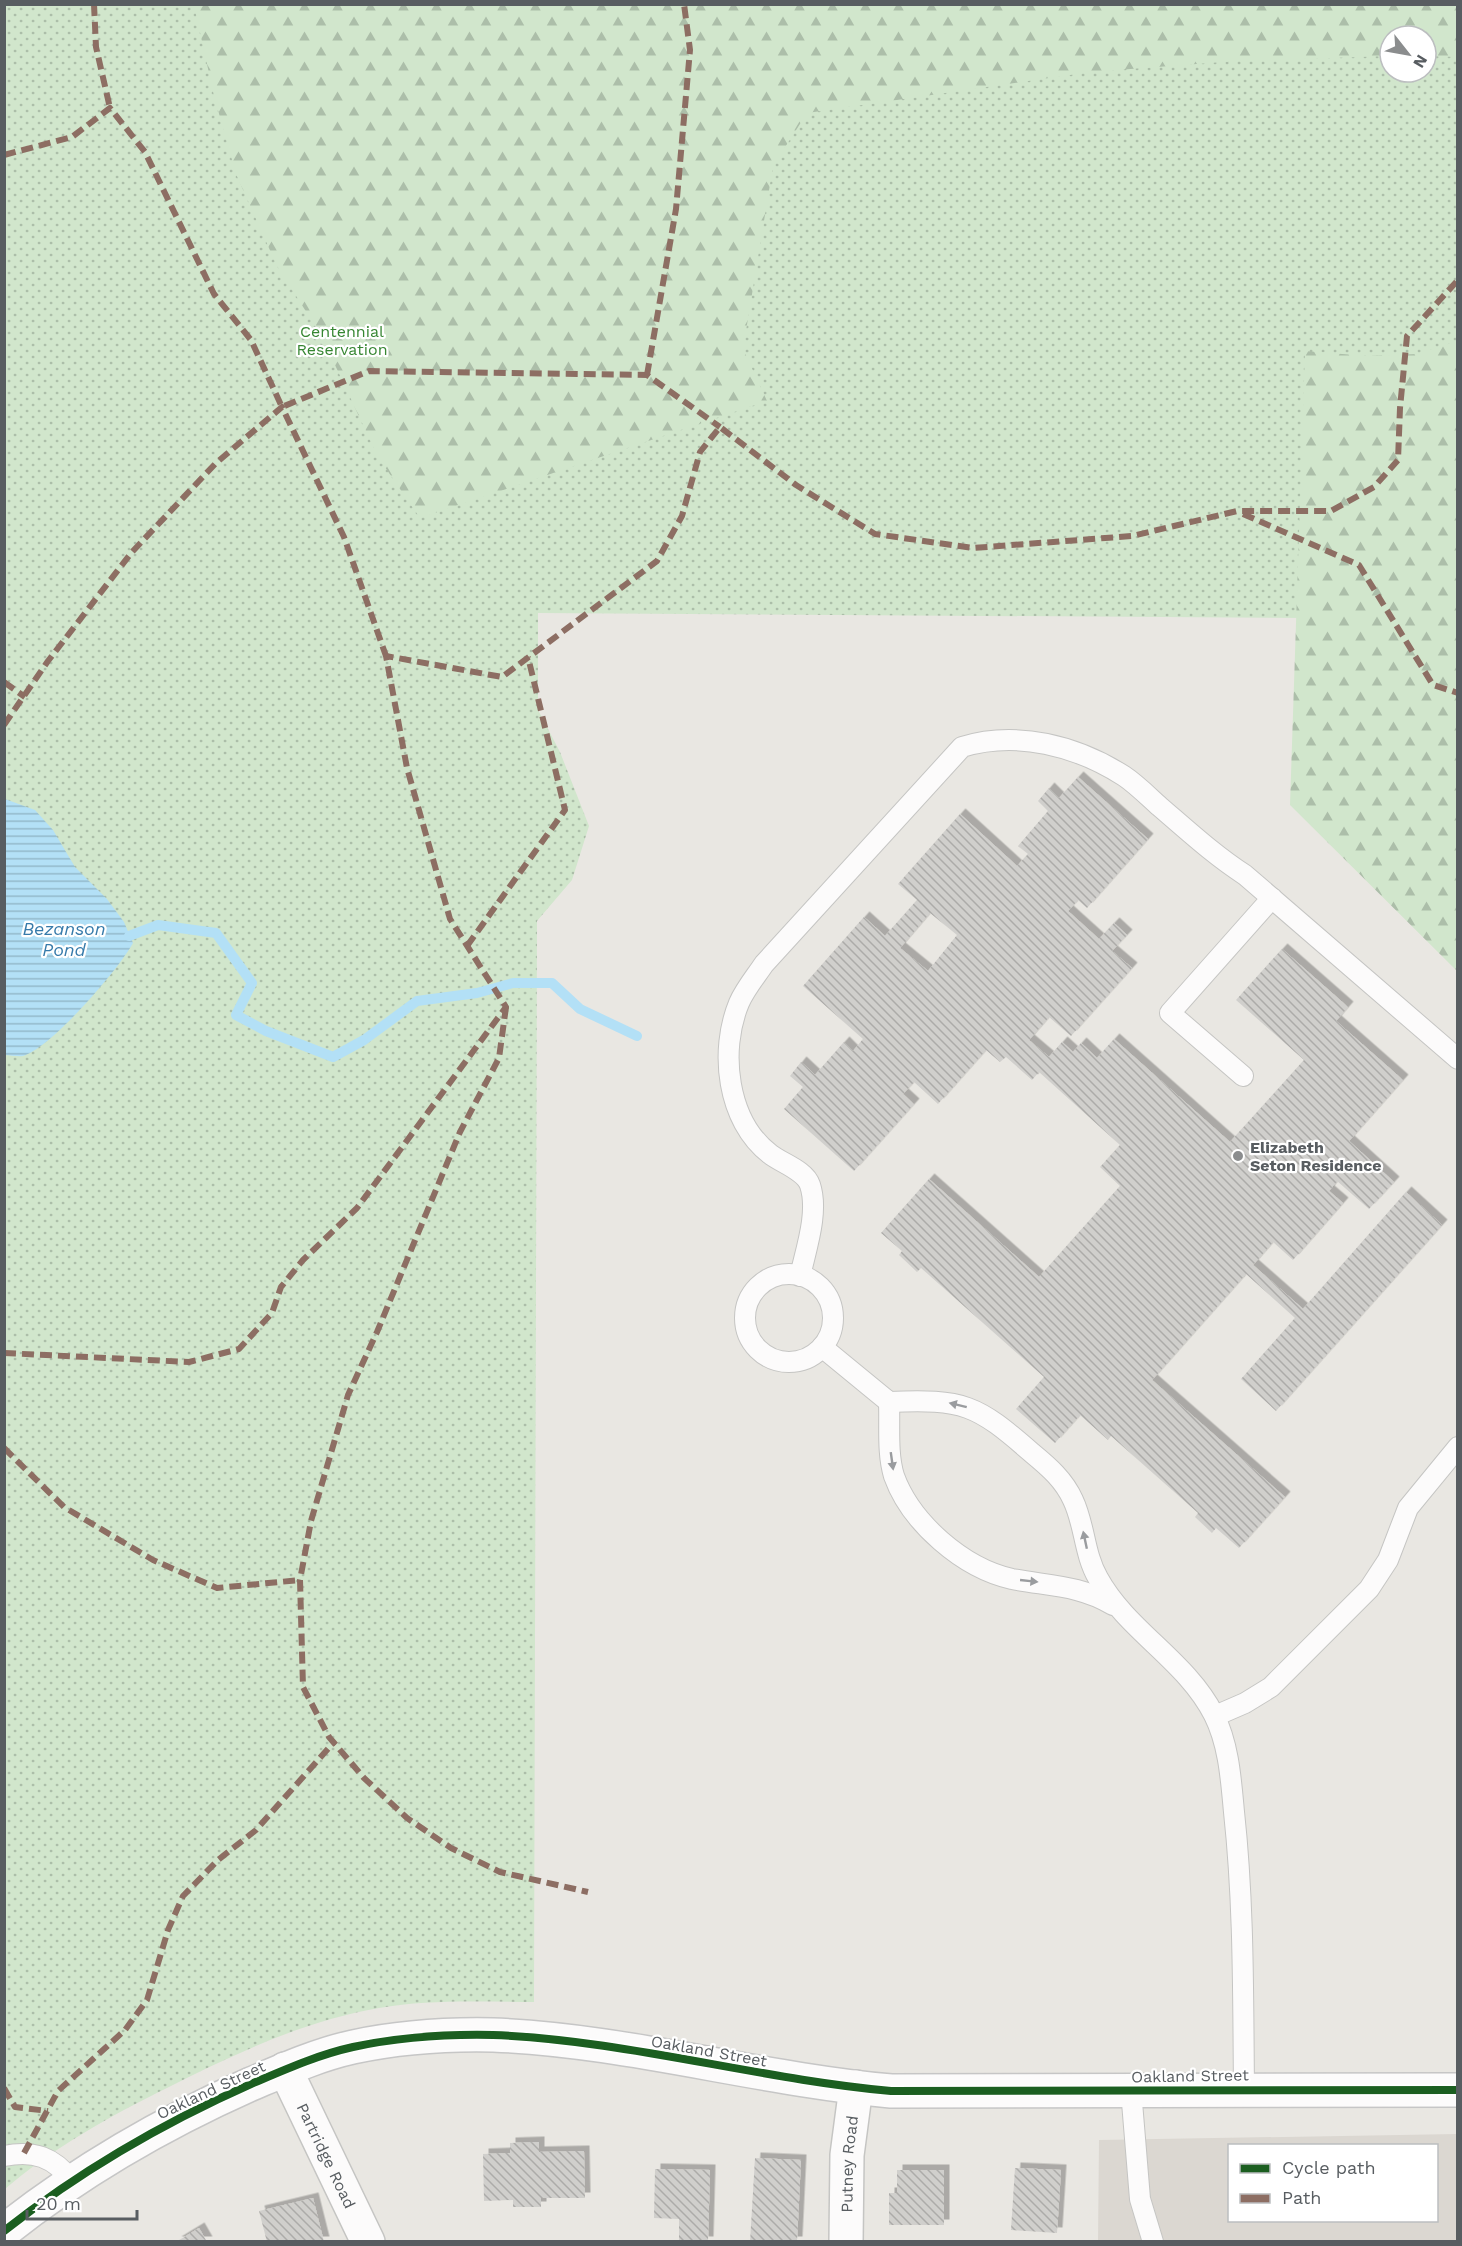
<svg xmlns="http://www.w3.org/2000/svg" width="1462" height="2246" font-family="'Work Sans',sans-serif">
  <style>
    .education { fill: #dbd7d1; fill-rule: evenodd }
    .grass { fill: url(#grass-dots); fill-rule: evenodd }
    .forest { fill: url(#forest-firs) }
    .water { fill: url(#water-rules) }
    .lines { fill: none; stroke-linecap: round; stroke-linejoin: round }
    .stream { stroke: #b3e0f6; stroke-width: 10 }
    .building { fill: url(#building-back-hatch); fill-rule: evenodd; filter: url(#shadow) }
    .lane-casing { stroke: #c5c5c3; stroke-width: 22 }
    .street-casing { stroke: #c5c5c3; stroke-width: 36 }
    .secondary-casing { stroke: #c6c6c6; stroke-width: 36 }
    .lane { stroke: #fcfbfb; stroke-width: 20 }
    .street { stroke: #fcfbfb; stroke-width: 33 }
    .secondary { stroke: #fcfbfb; stroke-width: 33 }
    .quiet { stroke: #8d6e63; stroke-width: 6; stroke-dasharray: 12 6; stroke-linecap: butt }
    .cycleway-casing { stroke: #fff; stroke-width: 11 }
    .cycleway { stroke: #1b5e20; stroke-width: 8 }
    .oneway { fill: #9a9c9f }
    .poi-dot { fill: #8b8d8e; stroke: #fff; stroke-width: 2 }
    .labels { text-anchor: middle; dominant-baseline: central; stroke-width: 4.5; stroke-linejoin: round; paint-order: stroke }
    .park-label { font-size: 16px; fill: #368632; stroke: #fff }
    .poi-label { font-size: 16px; font-weight: bold; fill: #585d61; stroke: #fff; text-anchor: start }
    .street-label { font-size: 16px; fill: #585d61; stroke: #fff }
    .water-label { font-size: 18px; font-style: italic; fill: #367aaa; stroke: #fff }
  </style>
  <defs>
    <pattern id="grass-dots" width="8" height="8" patternUnits="userSpaceOnUse" patternTransform="scale(1.5)"><rect width="8" height="8" fill="#d1e6cc"/><path d="M2 2h.1M6 6h.1" fill="none" stroke="#acbea9" stroke-width="1.8" stroke-linecap="round"/></pattern>
    <pattern id="forest-firs" width="22" height="20" patternUnits="userSpaceOnUse" patternTransform="scale(1.5)"><rect width="22" height="20" fill="#d1e6cc"/><path d="M5 1l3.5 6h-7zM16 11l3.5 6h-7z" fill="#acbea9"/></pattern>
    <pattern id="water-rules" width="6" height="5" patternUnits="userSpaceOnUse" patternTransform="scale(1.5)"><rect width="6" height="5" fill="#b3e0f6"/><path d="M0 2.5h6" fill="none" stroke="#94b9cb"/></pattern>
    <pattern id="building-back-hatch" width="6" height="6" patternUnits="userSpaceOnUse" patternTransform="scale(1.5)"><rect width="6" height="6" fill="#d0cfcc"/><path d="M-1 5l2 2M0 0l6 6M5-1l2 2" fill="none" stroke="#acaba9"/></pattern>
    <filter id="shadow"><feDropShadow dx="5.5" dy="-5.5" stdDeviation="0" flood-color="#0004"/></filter>
  </defs>
  <rect width="100%" height="100%" fill="#e9e7e2"/>
  <!-- education -->
  <path class="education" d="M1457 2134V2241L1098 2242 1099 2140ZM1230 2146H1436V2220H1230Z"/>
  <!-- grass -->
  <path class="grass" d="M5 5H1457V619L538 613V710L560 752 589 826 572 880 537 921 534 2002C482 2002 430 1999 379 2008 304 2021 234 2054 167 2088 110 2116 53 2148 5 2189ZM1390 36H1426V72H1390Z"/>
  <!-- forest -->
  <g class="forest">
    <polygon points="1457,4 1457,57 1426,56 1426,36 1390,36 1390,56 1236,61 1091,72 807,113 773,166 743,349 767,401 420,518 378,457 321,335 277,266 236,174 214,96 194,5"/>
    <polygon points="1457,341 1458,341 1457,971 1290,805 1305,351 1367,356 1417,354"/>
  </g>
  <!-- water -->
  <path class="water" d="M5 799 35 810 53 830 75 867 107 899 124 922 133 943C119 969 51 1048 23 1056 18 1057 10 1055 5 1055Z"/>
  <g class="lines">
    <!-- stream -->
    <polyline class="stream" points="129,936 158,925 216,933 252,983 236,1015 266,1031 333,1057 364,1040 417,1001 477,993 513,983 552,983 580,1009 637,1036"/>
  </g>
  <!-- building -->
  <g class="building">
    <path d="M1078 777 1148 839 1087 908 1078 900 1068 911 1099 939 1114 923 1127 935 1112 951 1132 968 1071 1036 1049 1017 1029 1040 1049 1057 1062 1042 1073 1052 1081 1043 1097 1058 1114 1039 1230 1142 1304 1060 1236 1000 1282 949 1348 1007 1336 1021 1403 1080 1349 1141 1394 1182 1369 1209 1337 1181 1329 1191 1343 1203 1293 1260 1273 1242 1253 1265 1303 1309 1406 1192 1442 1225 1276 1411 1241 1379 1295 1318 1246 1274 1152 1380 1285 1497 1239 1548 1216 1528 1212 1533 1195 1517 1198 1513 1111 1436 1108 1440 1080 1415 1055 1443 1016 1409 1044 1377 921 1268 917 1272 899 1255 902 1251 881 1233 929 1179 1039 1277 1120 1186 1100 1167 1120 1145 1039 1072 1032 1080 1006 1057 1000 1062 986 1050 938 1104 914 1082 903 1094 914 1104 854 1171 784 1109 803 1087 790 1076 801 1062 815 1075 844 1042 853 1051 863 1039 803 986 864 917 885 936 917 900 898 884 960 814 1017 866 1028 854 1018 846 1048 811 1038 801 1049 788 1059 798ZM930 913 957 935 928 971 900 948Z"/>
    <polygon points="539,2142 539,2152 584,2151 585,2198 541,2198 541,2207 513,2207 513,2200 484,2201 483,2154 510,2153 510,2143"/>
    <polygon points="755,2158 801,2160 797,2242 750,2242"/>
    <polygon points="1015,2168 1061,2170 1057,2233 1011,2230"/>
    <polygon points="655,2169 710,2170 708,2242 679,2241 679,2219 654,2218"/>
    <polygon points="897,2170 944,2170 944,2225 889,2225 889,2193 897,2193"/>
    <polygon points="313,2198 324,2242 267,2242 259,2211"/>
    <polygon points="199,2228 207,2242 176,2242"/>
  </g>
  <g class="lines">
    <defs>
      <g id="lane">
        <polyline points="1243,1076 1170,1013 1272,898"/>
        <circle cx="789" cy="1318" r="44"/>
        <path d="M800 1276C806 1249 819 1212 810 1185 805 1170 781 1163 770 1154 727 1121 719 1051 739 1003 745 989 756 976 764 964L962 747C1017 730 1077 746 1124 776 1136 784 1148 796 1159 806 1187 830 1214 855 1245 875L1458 1059"/>
        <path d="M822 1347 889 1402C964 1399 976 1404 1032 1453 1049 1467 1064 1480 1073 1500 1085 1525 1084 1554 1098 1578 1127 1631 1186 1660 1214 1715 1229 1745 1231 1780 1234 1812 1244 1904 1243 1997 1244 2089"/>
        <path d="M889 1402C890 1426 887 1453 894 1476 911 1523 963 1568 1012 1579 1048 1586 1080 1585 1113 1605"/>
        <polyline points="1215,1716 1245,1703 1271,1687 1369,1589 1388,1560 1408,1508 1458,1447"/>
        <polyline points="1131,2090 1140,2199 1153,2242"/>
        <path d="M4 2156C34 2150 54 2157 72 2181"/>
      </g>
      <g id="street">
        <path id="s1" d="M285 2069 368 2242"/>
        <path id="s2" d="M846 2242 847 2155 856 2087"/>
      </g>
      <path id="secondary" d="M4 2231C80 2171 163 2123 251 2084 284 2070 317 2055 353 2047 400 2037 446 2034 493 2035 625 2040 758 2079 891 2091L1458 2090"/>
    </defs>
    <!-- lane casing -->
    <use href="#lane" class="lane-casing"/>
    <!-- street casing -->
    <use href="#street" class="street-casing"/>
    <!-- secondary casing -->
    <use href="#secondary" class="secondary-casing"/>
    <!-- lane -->
    <use href="#lane" class="lane"/>
    <!-- street -->
    <use href="#street" class="street"/>
    <!-- secondary -->
    <use href="#secondary" class="secondary"/>
    <!-- quiet -->
    <g class="quiet">
      <polyline points="94,4 96,47 110,108"/>
      <polyline points="4,155 72,137 110,108 145,152 214,294 251,340 282,407 369,371 647,375 720,427"/>
      <polyline points="647,375 676,209 690,50 684,4"/>
      <polyline points="1243,514 1359,565 1433,685 1458,693"/>
      <polyline points="4,682 25,697"/>
      <polyline points="4,725 48,661 132,552 216,463 282,407 344,537 386,656"/>
      <polyline points="467,946 565,810 528,657"/>
      <polyline points="506,1007 499,1058 460,1132 377,1332 348,1395 311,1521 300,1580 303,1687 329,1737 364,1778 407,1818 451,1848 500,1872 588,1892"/>
      <polyline points="4,1353 189,1362 239,1349 272,1313 281,1287 303,1260 357,1208 506,1007 450,919 407,768 386,656 502,677 657,561 682,516 700,452 720,427 796,485 875,534 973,548 1132,536 1237,511 1331,511 1374,487 1398,460 1400,408 1407,336 1458,280"/>
      <polyline points="4,1448 64,1507 153,1560 217,1588 300,1580"/>
      <polyline points="4,2088 15,2107 48,2111"/>
      <polyline points="24,2153 58,2091 125,2030 147,2000 168,1930 183,1896 218,1860 256,1830 334,1742"/>
    </g>
    <defs>
      <path id="cycleway" d="M4 2231C80 2171 163 2123 251 2084 284 2070 317 2055 353 2047 400 2037 446 2034 493 2035 625 2040 758 2079 891 2091L1458 2090"/>
    </defs>
    <!-- cycleway casing -->
    <use href="#cycleway" class="cycleway-casing"/>
    <!-- cycleway -->
    <use href="#cycleway" class="cycleway"/>
  </g>
  <!-- one-way arrows -->
  <defs><path id="oneway-solid" d="M-6-.8H1V-3.2L6.5 0L1 3.2V.8H-6Z" transform="scale(1.5)"/></defs>
  <g class="oneway">
    <use href="#oneway-solid" transform="translate(958 1405) rotate(-166)"/>
    <use href="#oneway-solid" transform="translate(892 1461) rotate(82)"/>
    <use href="#oneway-solid" transform="translate(1085 1540) rotate(-102)"/>
    <use href="#oneway-solid" transform="translate(1029 1581) rotate(6)"/>
  </g>
  <!-- markers -->
  <circle class="poi-dot" cx="1238" cy="1156" r="6"/>
  <g class="labels">
    <!-- park labels -->
    <g class="park-label">
      <text x="342" y="331">Centennial<tspan x="342" dy="18">Reservation</tspan></text>
    </g>
    <!-- poi labels -->
    <g class="poi-label">
      <text x="1250" y="1147">Elizabeth<tspan x="1250" dy="18">Seton Residence</tspan></text>
    </g>
    <!-- street labels -->
    <g class="street-label">
      <text transform="translate(709 2051) rotate(10)">Oakland Street</text>
      <text transform="translate(1190 2076) rotate(-1)">Oakland Street</text>
      <text transform="translate(211 2090) rotate(-25)">Oakland Street</text>
      <text stroke="none"><textPath href="#s1" startOffset="96">Partridge Road</textPath></text>
      <text stroke="none"><textPath href="#s2" startOffset="78">Putney Road</textPath></text>
    </g>
    <!-- water labels -->
    <g class="water-label">
      <text x="64" y="928">Bezanson<tspan x="64" dy="21">Pond</tspan></text>
    </g>
  </g>
  <!-- border -->
  <rect width="1462" height="2246" fill="none" stroke="#585d61" stroke-width="12"/>
  <!-- legend -->
  <rect x="1228" y="2144" width="210" height="78" fill="#ffffff" stroke="#bcbec0" stroke-width="1.5"/>
  <rect x="1240" y="2164" width="30" height="9" fill="#1b5e20" stroke="#bcbec0" stroke-width="1.5"/>
  <text x="1282" y="2174" font-size="18" fill="#585d61">Cycle path</text>
  <rect x="1240" y="2194" width="30" height="9" fill="#8d6e63" stroke="#bcbec0" stroke-width="1.5"/>
  <text x="1282" y="2204" font-size="18" fill="#585d61">Path</text>
  <!-- north arrow -->
  <g transform="translate(1408 54) rotate(121)"><circle r="28" fill="#ffffff" stroke="#bcbec0" stroke-width="1.5"/>
  <path d="M0-4.5L10 22L0 15L-10 22Z" fill="#8b8d8e"/>
  <text y="-9" font-size="16" font-weight="bold" text-anchor="middle" fill="#585d61">N</text>
  </g>
  <!-- scale -->
  <path d="M27 2210v9h110v-9" fill="none" stroke="#585d61" stroke-width="3"/>
  <text x="36" y="2210" font-size="18" fill="#585d61" stroke="#ffffff" stroke-width="4.5" paint-order="stroke">20 m</text>
</svg>
